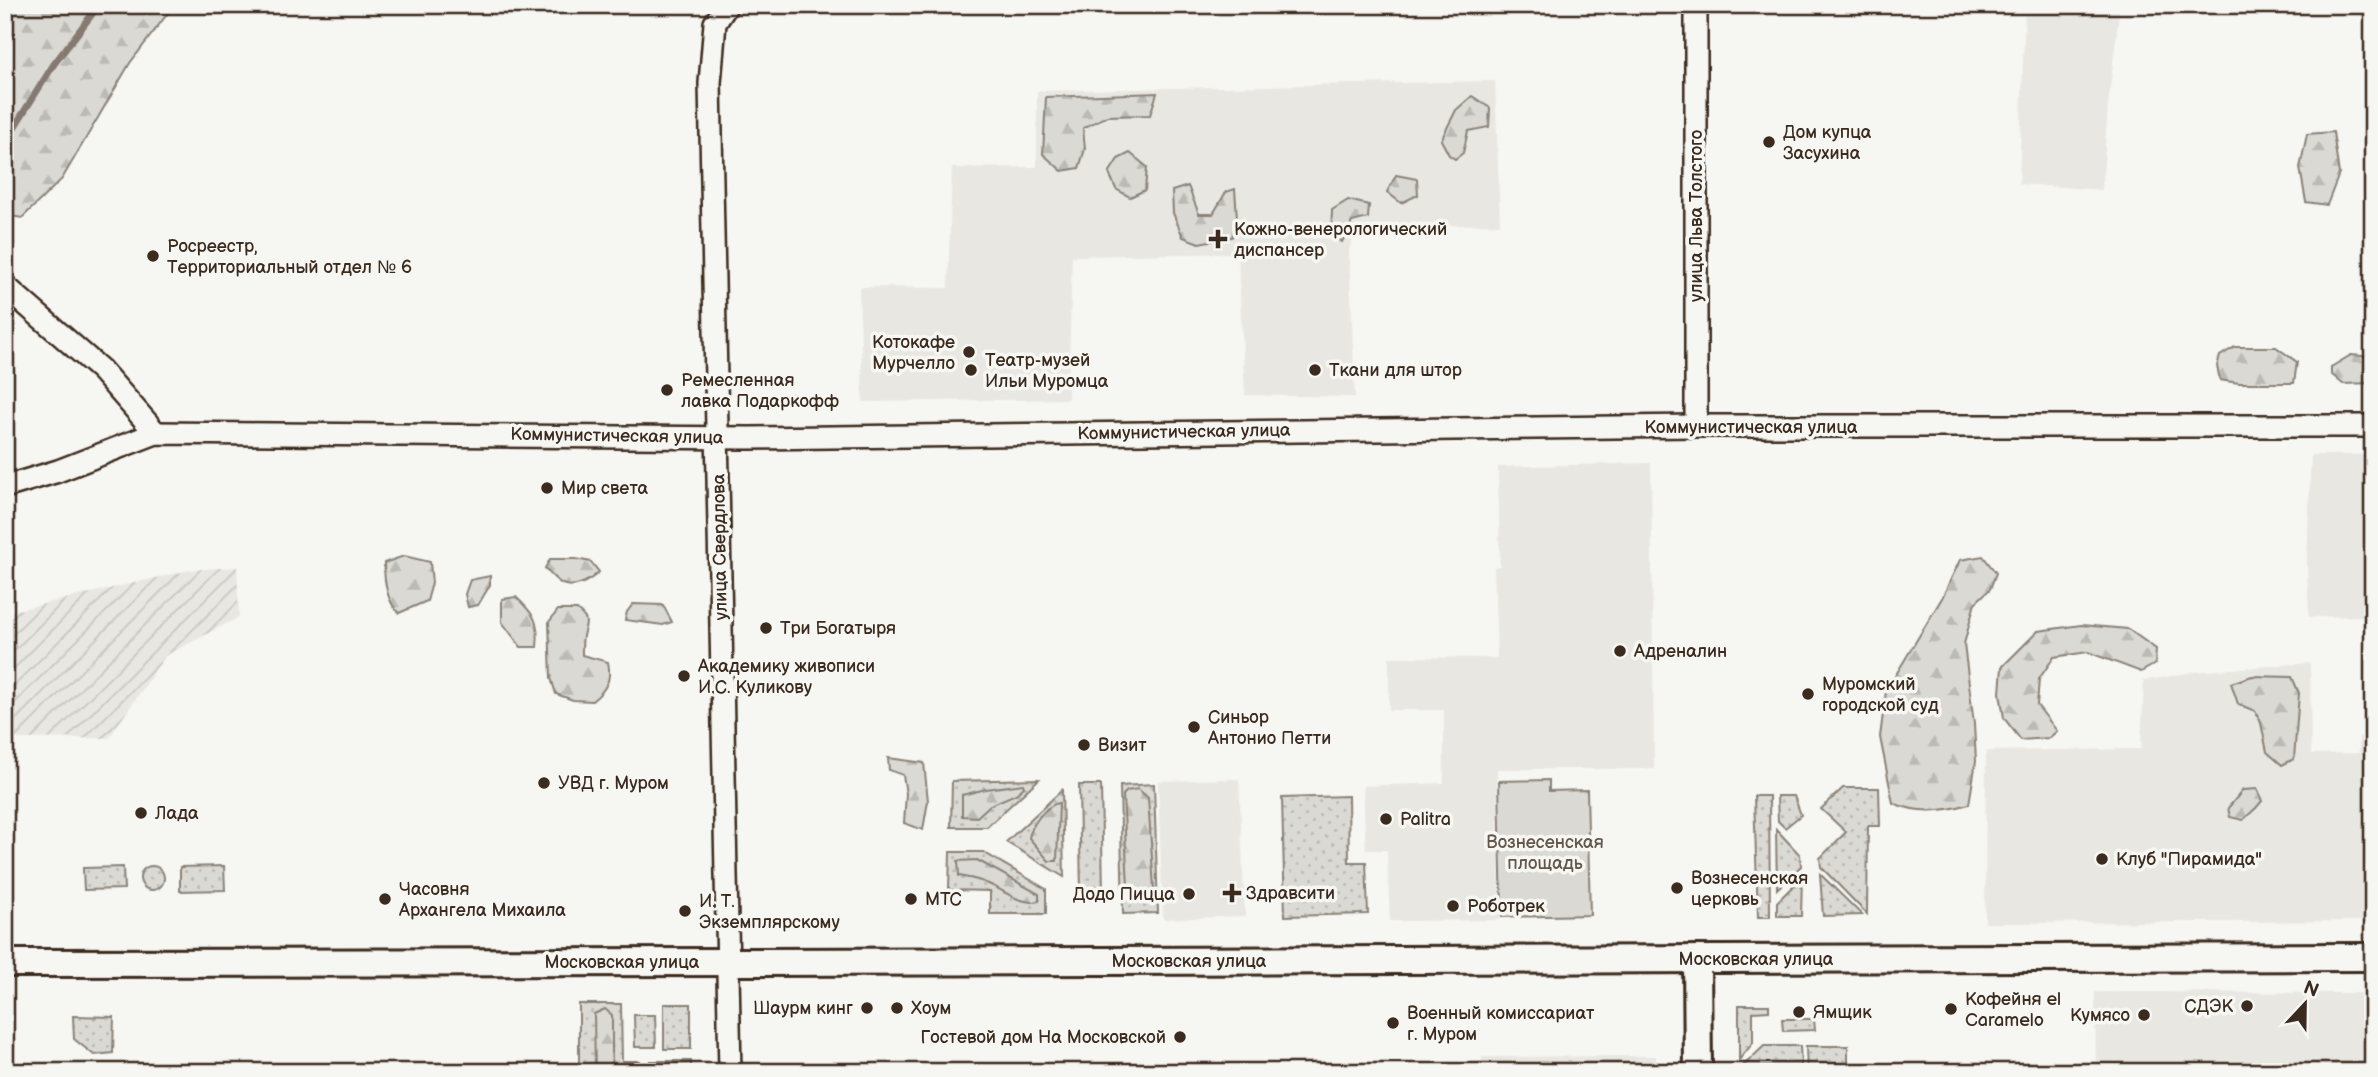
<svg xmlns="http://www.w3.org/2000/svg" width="2378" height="1077" font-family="'Balsamiq Sans',sans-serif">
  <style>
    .built { fill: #e8e7e2 }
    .industrial { fill: url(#industrial-furrows) }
    .grass { fill: url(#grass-dots); stroke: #8a8278; stroke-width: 2 }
    .forest { fill: url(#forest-firs); stroke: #8a8278; stroke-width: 2 }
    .park { fill: #dad9d3; stroke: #8a8278; stroke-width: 2 }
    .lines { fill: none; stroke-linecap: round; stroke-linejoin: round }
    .stream { stroke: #857a71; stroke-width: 7 }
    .minor-casing { stroke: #3b2a1e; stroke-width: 26 }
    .tertiary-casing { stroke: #3b2a1e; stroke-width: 32 }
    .minor { stroke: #f6f6f2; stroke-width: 21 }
    .tertiary { stroke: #f6f6f2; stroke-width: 26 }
    .poi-dot { fill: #3b2a1e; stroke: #f6f6f2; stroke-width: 2.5 }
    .labels { text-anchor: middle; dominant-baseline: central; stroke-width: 7; stroke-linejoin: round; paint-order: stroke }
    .poi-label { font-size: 18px; fill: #3b2a1e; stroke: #f6f6f2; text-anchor: start }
    .street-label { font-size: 18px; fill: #3b2a1e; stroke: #f6f6f2 }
    .park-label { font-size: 18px; fill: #63564b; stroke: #f6f6f2 }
  </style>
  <defs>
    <pattern id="industrial-furrows" width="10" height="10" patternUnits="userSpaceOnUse" patternTransform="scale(1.75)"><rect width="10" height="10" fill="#e8e7e2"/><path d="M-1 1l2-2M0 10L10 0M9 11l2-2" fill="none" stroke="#c8c6c1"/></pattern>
    <pattern id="grass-dots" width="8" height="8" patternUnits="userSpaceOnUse" patternTransform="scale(1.75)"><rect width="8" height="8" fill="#dad9d3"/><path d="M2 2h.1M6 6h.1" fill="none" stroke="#bcbab5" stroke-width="1.8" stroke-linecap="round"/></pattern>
    <pattern id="forest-firs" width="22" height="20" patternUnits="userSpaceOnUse" patternTransform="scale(1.75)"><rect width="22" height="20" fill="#dad9d3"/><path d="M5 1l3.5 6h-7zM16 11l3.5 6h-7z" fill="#bcbab5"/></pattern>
  </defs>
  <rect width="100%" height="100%" fill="#f6f6f2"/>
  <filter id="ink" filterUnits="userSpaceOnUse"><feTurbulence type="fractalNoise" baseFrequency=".0143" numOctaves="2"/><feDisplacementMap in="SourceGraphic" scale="14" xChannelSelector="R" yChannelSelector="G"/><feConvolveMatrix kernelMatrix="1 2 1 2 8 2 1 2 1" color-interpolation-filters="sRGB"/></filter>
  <g filter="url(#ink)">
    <!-- built -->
    <g class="built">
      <polygon points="2025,5 2120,5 2108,104 2102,190 2019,184"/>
      <polygon points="1495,81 1500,224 1356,227 1349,251 1355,397 1245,395 1238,253 1072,256 1068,399 863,402 859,287 948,288 952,168 1037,167 1037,91"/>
      <polygon points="2311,455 2373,455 2373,616 2309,617 2307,562"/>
      <polygon points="1651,463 1654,769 1497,769 1500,920 1390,921 1387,850 1366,850 1363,786 1444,783 1444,710 1389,710 1389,657 1497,658 1494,567 1500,566 1498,467"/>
      <polygon points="2310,663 2311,754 2359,753 2359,737 2373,737 2373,921 1985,923 1986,751 2141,749 2144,681 2193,672"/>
      <polygon points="1239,779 1245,916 1163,919 1158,781"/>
      <polygon points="2095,992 2373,993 2373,1072 2096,1072"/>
      <polygon points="1656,1056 1656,1072 1482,1072 1482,1057"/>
    </g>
    <!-- industrial -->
    <polygon class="industrial" points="237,567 239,617 165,656 109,738 5,739 5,613 190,570"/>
    <!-- grass -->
    <g class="grass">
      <polygon points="1039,779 987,827 951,827 952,781"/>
      <polygon points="1154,784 1158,913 1123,914 1120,786"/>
      <polygon points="1079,785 1101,785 1103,893 1081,894"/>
      <polygon points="1843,788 1879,788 1880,826 1868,826 1867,914 1821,867 1820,858 1846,832 1821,809"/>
      <polygon points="1062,790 1064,877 1006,842"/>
      <polygon points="1348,796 1349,862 1366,862 1368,914 1285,916 1282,798"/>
      <polygon points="1754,796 1769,796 1770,917 1758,917"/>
      <polygon points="1777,796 1794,796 1801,815 1785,828 1778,821"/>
      <polygon points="1776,829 1800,855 1801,866 1777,889"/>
      <polygon points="950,852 983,852 1046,889 1046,914 990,914 990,891 949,890"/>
      <circle cx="152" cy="878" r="12"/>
      <polygon points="224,866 225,890 180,891 180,867"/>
      <polygon points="123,867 124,889 84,890 83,868"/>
      <polygon points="1820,874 1862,915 1823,916"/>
      <polygon points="1802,877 1801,916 1777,916 1777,902"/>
      <polygon points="579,1004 621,1004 622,1061 639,1061 639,1072 579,1072"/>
      <rect x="664" y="1004" width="27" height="45"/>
      <polygon points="1739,1005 1769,1005 1769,1011 1753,1012 1753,1043 1739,1060"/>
      <polygon points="634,1015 655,1015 656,1047 635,1047"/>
      <polygon points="73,1016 114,1017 113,1053 94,1055 74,1039"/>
      <polygon points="1782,1019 1814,1019 1815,1030 1783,1031"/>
      <polygon points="1764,1046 1800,1046 1801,1066 1742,1067"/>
      <polygon points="1806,1046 1848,1046 1848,1065 1827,1064 1827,1072 1807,1072"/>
      <rect x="650" y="1061" width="41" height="11"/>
    </g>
    <!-- forest -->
    <g class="forest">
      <polygon points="5,5 174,5 130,63 62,179 22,218 5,215"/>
      <polygon points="1157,93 1150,115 1107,116 1083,128 1085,149 1079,168 1062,171 1043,154 1046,97"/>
      <polygon points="1472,96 1490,108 1489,127 1468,131 1463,153 1455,159 1449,155 1441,140 1456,110"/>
      <polygon points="2333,132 2339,174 2327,205 2306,202 2300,168 2307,134"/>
      <polygon points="1130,153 1147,167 1145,190 1130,197 1116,189 1109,173 1118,159"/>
      <polygon points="1396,175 1417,179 1418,195 1401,203 1387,192"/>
      <polygon points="1188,186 1199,214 1213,214 1226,192 1235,189 1237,218 1232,237 1199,243 1183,237 1173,213 1172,191"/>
      <path d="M1348 200 1369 205 1368 218 1352 222 1342 242C1328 236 1332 223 1332 210Z"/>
      <polygon points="2235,347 2276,347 2297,362 2294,383 2239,383 2220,380 2217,366 2220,356"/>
      <polygon points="2351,355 2373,357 2373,383 2343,384 2331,374 2331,367"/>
      <path d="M404 556 430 562 432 583 427 601 399 613C386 601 384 580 384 563Z"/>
      <path d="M1983 556 1996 573 1990 589 1975 603 1964 644 1974 724 1976 761 1969 804C1943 812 1918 814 1893 803L1880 737 1886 691 1942 598 1960 560Z"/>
      <path d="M550 559H576L591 562 599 572C594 577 591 579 585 582 565 591 558 583 545 568Z"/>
      <polygon points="490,576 490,585 478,605 468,607 465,594 470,580"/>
      <path d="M516 597C534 614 540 622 537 647H521L502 622V599Z"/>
      <polygon points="633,604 663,605 672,622 663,625 625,620 627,612"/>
      <path d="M558 610H577C590 621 586 622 583 636 582 642 582 649 582 655L608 662C612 680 606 690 592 701L573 700 556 694 551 678 549 622Z"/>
      <polygon points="2081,625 2128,629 2156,649 2155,664 2141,672 2088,652 2054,657 2039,679 2037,705 2057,731 2049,738 2021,740 2004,718 2000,693 2002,667 2038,631"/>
      <polygon points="2252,676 2292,677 2299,693 2294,759 2282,765 2267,752 2261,723 2255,711 2238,704 2231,683"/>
      <polygon points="888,758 924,763 928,801 923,830 904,823 906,794 903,775 889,770"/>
      <polygon points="1023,784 1024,787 1016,794 990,805 977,817 962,816 962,795 986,789"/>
      <polygon points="1138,789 1148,798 1154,889 1141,896 1128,886 1123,795 1127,791"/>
      <polygon points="2257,789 2262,801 2256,808 2243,820 2230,817 2228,808 2243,790"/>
      <path d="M1059 803 1057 861H1049L1029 838C1031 826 1045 805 1059 803Z"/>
      <path d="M977 860 1039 894V901C1020 906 1003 889 986 883 978 879 968 878 959 876L958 861Z"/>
      <polygon points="605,1009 612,1015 612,1072 595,1072 594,1014"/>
    </g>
    <!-- park -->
    <polygon class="park" points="1549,780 1549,791 1587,790 1590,915 1502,917 1499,781"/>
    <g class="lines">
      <!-- stream -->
      <polyline class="stream" points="5,142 54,64 99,5"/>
      <defs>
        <g id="minor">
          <polyline points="727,5 715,23 710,83 730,1072"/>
          <polyline points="5,286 101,370 156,433"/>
          <polyline points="1696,426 1696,5"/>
          <polyline points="5,487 58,471 156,433 749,438 1696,426 2373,426"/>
        </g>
        <g id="tertiary">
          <polyline points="1697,959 1698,1072"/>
          <polyline points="5,963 756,962 2373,957"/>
        </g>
      </defs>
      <!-- minor casing -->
      <use href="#minor" class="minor-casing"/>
      <!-- tertiary casing -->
      <use href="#tertiary" class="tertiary-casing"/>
      <!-- minor -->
      <use href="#minor" class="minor"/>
      <!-- tertiary -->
      <use href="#tertiary" class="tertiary"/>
    </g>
  </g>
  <!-- markers -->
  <g class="poi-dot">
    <circle cx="1769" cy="142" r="7"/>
    <path d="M1214.5 228.5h7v7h7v7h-7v7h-7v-7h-7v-7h7z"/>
    <circle cx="153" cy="256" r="7"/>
    <circle cx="969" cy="352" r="7"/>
    <circle cx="971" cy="370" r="7"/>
    <circle cx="1315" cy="370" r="7"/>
    <circle cx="667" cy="390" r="7"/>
    <circle cx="547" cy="488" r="7"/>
    <circle cx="766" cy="628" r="7"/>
    <circle cx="1620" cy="651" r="7"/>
    <circle cx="684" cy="676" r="7"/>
    <circle cx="1808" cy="694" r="7"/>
    <circle cx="1194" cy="727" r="7"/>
    <circle cx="1084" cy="745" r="7"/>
    <circle cx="544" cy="783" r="7"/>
    <circle cx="141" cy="813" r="7"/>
    <circle cx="1386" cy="819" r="7"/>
    <circle cx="2102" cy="859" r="7"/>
    <circle cx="1677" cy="888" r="7"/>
    <path d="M1228.5 882.5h7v7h7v7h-7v7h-7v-7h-7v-7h7z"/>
    <circle cx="1189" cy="894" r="7"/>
    <circle cx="385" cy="899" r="7"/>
    <circle cx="911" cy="899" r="7"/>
    <circle cx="1453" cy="906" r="7"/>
    <circle cx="685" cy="911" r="7"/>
    <circle cx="2247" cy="1006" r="7"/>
    <circle cx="867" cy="1008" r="7"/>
    <circle cx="897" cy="1008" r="7"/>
    <circle cx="1951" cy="1009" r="7"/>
    <circle cx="1799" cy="1012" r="7"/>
    <circle cx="2144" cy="1015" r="7"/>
    <circle cx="1393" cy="1023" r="7"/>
    <circle cx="1180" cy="1037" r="7"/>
  </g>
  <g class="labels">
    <!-- poi labels -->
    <g class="poi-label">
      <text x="1783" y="132">Дом купца<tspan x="1783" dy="21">Засухина</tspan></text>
      <text x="1234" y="229">Кожно-венерологический<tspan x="1234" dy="21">диспансер</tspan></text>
      <text x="167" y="246">Росреестр,<tspan x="167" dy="21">Территориальный отдел № 6</tspan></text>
      <text x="955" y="342" text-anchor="end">Котокафе<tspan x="955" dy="21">Мурчелло</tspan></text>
      <text x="985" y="360">Театр-музей<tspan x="985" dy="21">Ильи Муромца</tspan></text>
      <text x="1329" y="370">Ткани для штор</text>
      <text x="681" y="380">Ремесленная<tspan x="681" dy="21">лавка Подаркофф</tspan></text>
      <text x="561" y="488">Мир света</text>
      <text x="780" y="628">Три Богатыря</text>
      <text x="1634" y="651">Адреналин</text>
      <text x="698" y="666">Академику живописи<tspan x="698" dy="21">И.С. Куликову</tspan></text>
      <text x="1822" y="684">Муромский<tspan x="1822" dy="21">городской суд</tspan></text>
      <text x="1208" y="717">Синьор<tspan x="1208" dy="21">Антонио Петти</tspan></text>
      <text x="1098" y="745">Визит</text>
      <text x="558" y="783">УВД г. Муром</text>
      <text x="155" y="813">Лада</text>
      <text x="1400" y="819">Palitra</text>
      <text x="2116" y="859">Клуб "Пирамида"</text>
      <text x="1691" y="878">Вознесенская<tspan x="1691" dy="21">церковь</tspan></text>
      <text x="399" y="889">Часовня<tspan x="399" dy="21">Архангела Михаила</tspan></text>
      <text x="1246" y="893">Здравсити</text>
      <text x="1175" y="894" text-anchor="end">Додо Пицца</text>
      <text x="925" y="899">МТС</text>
      <text x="699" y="901">И. Т.<tspan x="699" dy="21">Экземплярскому</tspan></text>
      <text x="1467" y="906">Роботрек</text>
      <text x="1965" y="999">Кофейня el<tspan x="1965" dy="21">Caramelo</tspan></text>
      <text x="2233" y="1006" text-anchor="end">СДЭК</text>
      <text x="853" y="1008" text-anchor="end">Шаурм кинг</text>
      <text x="911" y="1008">Хоум</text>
      <text x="1813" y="1012">Ямщик</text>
      <text x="1407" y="1013">Военный комиссариат<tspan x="1407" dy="21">г. Муром</tspan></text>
      <text x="2130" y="1015" text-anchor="end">Кумясо</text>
      <text x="1166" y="1037" text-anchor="end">Гостевой дом На Московской</text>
    </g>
    <!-- street labels -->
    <g class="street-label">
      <text transform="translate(1696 216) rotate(-90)">улица Льва Толстого</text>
      <text x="1751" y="427">Коммунистическая улица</text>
      <text transform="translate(1184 432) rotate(-1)">Коммунистическая улица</text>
      <text transform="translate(617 436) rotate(1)">Коммунистическая улица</text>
      <text transform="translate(720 547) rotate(-91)">улица Свердлова</text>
      <text x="1756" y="959">Московская улица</text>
      <text x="1189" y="961">Московская улица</text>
      <text x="622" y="962">Московская улица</text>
    </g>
    <!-- park labels -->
    <g class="park-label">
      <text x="1545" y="842">Вознесенская<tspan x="1545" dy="21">площадь</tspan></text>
    </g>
  </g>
  <!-- margin -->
  <rect width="2378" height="1077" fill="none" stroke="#f6f6f2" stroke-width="28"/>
  <rect x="14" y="14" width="2350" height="1049" fill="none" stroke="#3b2a1e" stroke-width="2.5" filter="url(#ink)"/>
  <!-- north arrow -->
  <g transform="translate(2305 1004) rotate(22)" stroke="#f6f6f2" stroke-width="5" paint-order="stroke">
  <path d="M0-5L12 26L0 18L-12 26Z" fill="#3b2a1e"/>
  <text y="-10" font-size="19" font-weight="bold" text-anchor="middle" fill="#3b2a1e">N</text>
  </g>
</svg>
